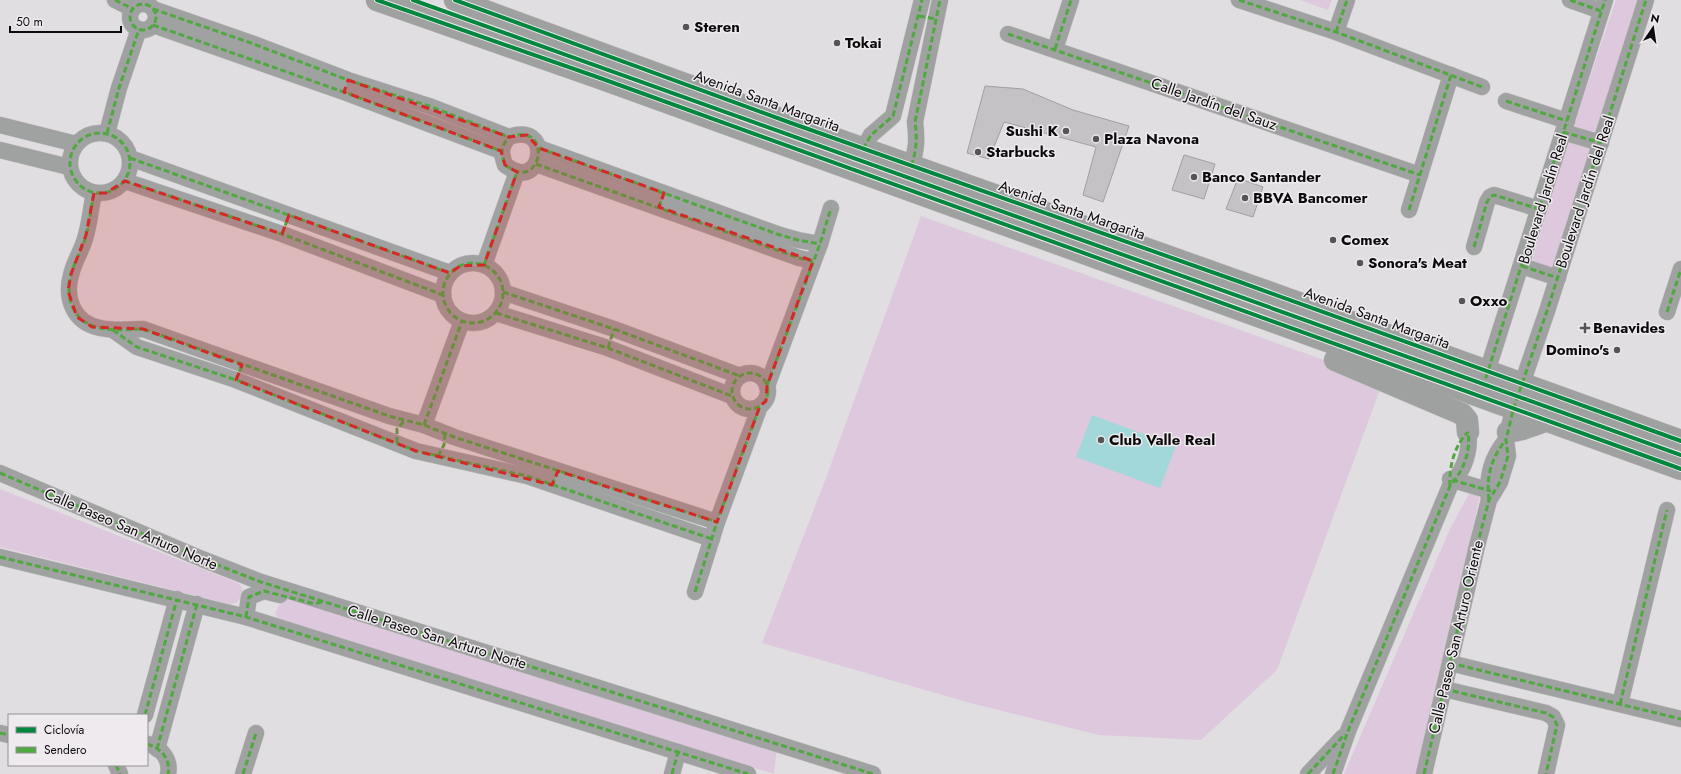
<svg xmlns="http://www.w3.org/2000/svg" width="1681" height="774" font-family="Jost,sans-serif">
  <style>
    .green { fill: #dec8dd }
    .water { fill: #a2d8d9 }
    .building { fill: #c4c2c4; stroke: #a19fa1 }
    .lines { fill: none; stroke-linecap: round; stroke-linejoin: round }
    .street-casing { stroke: #bebcbe; stroke-width: 17 }
    .secondary-casing { stroke: #bebcbe; stroke-width: 23 }
    .street { stroke: #a0a1a1; stroke-width: 16 }
    .secondary { stroke: #9fa0a0; stroke-width: 22 }
    .quiet { stroke: #50a841; stroke-width: 3; stroke-dasharray: 6 3; stroke-linecap: butt }
    .cycleway-casing { stroke: #efeaee; stroke-width: 6 }
    .cycleway { stroke: #00873e; stroke-width: 4 }
    .marked { fill: #d62828; fill-opacity: 0.2; stroke: #d62828; stroke-width: 3; stroke-dasharray: 8 5; stroke-linejoin: round }
    .poi-dot { fill: #565556; stroke: #efeaee; stroke-width: 1.5 }
    .labels { text-anchor: middle; dominant-baseline: central; stroke-width: 3; stroke-linejoin: round; paint-order: stroke }
    .poi-label { font-size: 15px; font-weight: bold; fill: #0c0b0c; stroke: #efeaee; text-anchor: start }
    .street-label { font-size: 15px; fill: #0c0b0c; stroke: #efeaee }
  </style>
  <rect width="100%" height="100%" fill="#e0dee0"/>
  <!-- green -->
  <g class="green">
    <polygon points="1300,0 1332,0 1328,10"/>
    <polygon points="1616,0 1638,0 1596,134 1573,127"/>
    <polygon points="1569,140 1592,147 1553,271 1531,264"/>
    <polygon points="921,216 1383,381 1277,670 1201,740 1099,735 974,704 762,643 826,478"/>
    <polygon points="0,489 238,583 242,588 242,596 236,603 229,604 0,547"/>
    <polygon points="1470,492 1479,494 1479,500 1416,774 1344,774 1450,529"/>
    <polygon points="285,593 777,746 774,774 279,620 275,614"/>
  </g>
  <!-- water -->
  <polygon class="water" points="1092,415 1176,446 1160,488 1076,457"/>
  <!-- building -->
  <g class="building">
    <polygon points="985,86 1023,89 1073,110 1129,126 1103,202 1083,195 1096,147 1004,122 989,159 967,153"/>
    <polygon points="1184,155 1215,164 1204,199 1172,190"/>
    <polygon points="1238,178 1263,187 1253,217 1226,209"/>
  </g>
  <g class="lines">
    <defs>
      <g id="street">
        <polyline points="115,0 133,9"/>
        <polyline points="1239,0 1336,32 1482,87"/>
        <polyline points="1570,0 1601,11"/>
        <circle cx="143" cy="17" r="13"/>
        <path d="M153 9 251 43 348 80 429 106 509 137C551 122 543 182 516 171 512 170 508 167 505 165 501 153 500 147 509 137"/>
        <polyline points="153,25 344,92 501,151"/>
        <polyline points="1336,32 1347,0"/>
        <polyline points="1008,34 1420,175"/>
        <polyline points="1055,49 1071,0"/>
        <polyline points="1506,101 1567,121"/>
        <polyline points="0,125 76,144"/>
        <polyline points="1563,132 1601,143"/>
        <circle cx="100" cy="163" r="30"/>
        <polyline points="107,133 119,88 139,29"/>
        <polyline points="539,148 780,235 798,240 820,244"/>
        <polyline points="863,149 871,135 893,116 922,0"/>
        <polyline points="0,150 69,167"/>
        <polyline points="130,158 450,273"/>
        <polyline points="536,164 799,258 813,261"/>
        <path d="M911 166C917 150 917 138 915 122L940 0"/>
        <polyline points="125,181 282,234 443,295"/>
        <path d="M94 193C91 207 90 221 86 235 83 249 74 261 71 275 68 285 68 298 73 308 85 334 118 330 143 329L389 416 424 425 454 437 717 522"/>
        <polyline points="1409,210 1451,75"/>
        <polyline points="1474,247 1487,202 1490,197 1494,195 1539,209"/>
        <circle cx="473" cy="293" r="30"/>
        <polyline points="484,265 517,172"/>
        <polyline points="1522,266 1558,278"/>
        <polyline points="503,292 614,329 740,376"/>
        <polyline points="1667,312 1681,269"/>
        <polyline points="496,313 608,348 732,396"/>
        <polyline points="113,330 137,347 236,380 416,451 527,476 712,539"/>
        <circle cx="750" cy="391" r="18"/>
        <polyline points="767,386 820,244 831,208"/>
        <polyline points="1479,397 1605,0"/>
        <polyline points="424,425 462,321"/>
        <polyline points="0,473 202,559 261,582 873,774"/>
        <polyline points="1450,479 1494,492"/>
        <path d="M1489 500C1486 477 1491 458 1506 440"/>
        <polyline points="0,557 246,617 748,774"/>
        <polyline points="695,592 717,522 760,406"/>
        <polyline points="246,617 249,597 264,591 280,595"/>
        <polyline points="1450,663 1681,719"/>
        <polyline points="1444,689 1546,713 1553,717 1557,725 1546,774"/>
        <polyline points="1620,704 1667,510"/>
        <polyline points="145,715 177,599"/>
        <polyline points="0,733 9,735"/>
        <path d="M148 744C162 748 171 760 168 774"/>
        <polyline points="157,749 197,604"/>
        <polyline points="116,765 120,774"/>
        <polyline points="243,774 256,733"/>
        <polyline points="672,774 678,752"/>
        <polyline points="1308,774 1343,737"/>
        <path d="M1333 774 1348 731 1450 486C1463 471 1471 453 1468 432"/>
        <polyline points="1424,774 1477,546 1489,500 1500,482 1508,456 1506,440 1513,410 1547,311 1646,0"/>
      </g>
      <g id="secondary">
        <polyline points="377,0 600,78 1681,469"/>
        <polyline points="455,0 791,123 1240,282 1681,441"/>
        <polyline points="1335,360 1462,414 1467,420 1468,432"/>
        <polyline points="1508,432 1522,429 1545,421"/>
      </g>
    </defs>
    <!-- street casing -->
    <use href="#street" class="street-casing"/>
    <!-- secondary casing -->
    <use href="#secondary" class="secondary-casing"/>
    <!-- street -->
    <use href="#street" class="street"/>
    <!-- secondary -->
    <use href="#secondary" class="secondary"/>
    <!-- quiet -->
    <g class="quiet">
      <polyline points="115,0 133,9"/>
      <polyline points="1239,0 1336,32 1482,87"/>
      <polyline points="1570,0 1601,11"/>
      <circle cx="143" cy="17" r="13"/>
      <path d="M153 9 251 43 348 80 429 106 509 137C551 122 543 182 516 171 512 170 508 167 505 165 501 153 500 147 509 137"/>
      <polyline points="919,16 936,19"/>
      <polyline points="153,25 344,92 501,151"/>
      <polyline points="1336,32 1347,0"/>
      <polyline points="1008,34 1420,175"/>
      <polyline points="1055,49 1071,0"/>
      <polyline points="1506,101 1567,121"/>
      <polyline points="1563,132 1601,143"/>
      <circle cx="100" cy="163" r="30"/>
      <polyline points="107,133 119,88 139,29"/>
      <polyline points="539,148 780,235 798,240 820,244"/>
      <polyline points="863,149 871,135 893,116 922,0"/>
      <polyline points="130,158 450,273"/>
      <polyline points="536,164 799,258 813,261"/>
      <path d="M911 166C917 150 917 138 915 122L940 0"/>
      <polyline points="125,181 282,234 443,295"/>
      <path d="M94 193C91 207 90 221 86 235 83 249 74 261 71 275 68 285 68 298 73 308 85 334 118 330 143 329L389 416 424 425 454 437 717 522"/>
      <polyline points="659,207 664,193"/>
      <polyline points="1409,210 1451,75"/>
      <polyline points="282,234 289,215"/>
      <polyline points="1474,247 1487,202 1490,197 1494,195 1539,209"/>
      <circle cx="473" cy="293" r="30"/>
      <polyline points="484,265 517,172"/>
      <polyline points="1522,266 1558,278"/>
      <polyline points="503,292 614,329 740,376"/>
      <polyline points="1667,312 1681,269"/>
      <polyline points="496,313 608,348 732,396"/>
      <polyline points="113,330 137,347 236,380 416,451 527,476 712,539"/>
      <polyline points="608,348 614,329"/>
      <circle cx="750" cy="391" r="18"/>
      <polyline points="236,380 242,365"/>
      <polyline points="767,386 820,244 831,208"/>
      <polyline points="1483,387 1605,0"/>
      <polyline points="424,425 462,321"/>
      <polyline points="397,443 397,429 405,420"/>
      <polyline points="438,456 444,445 445,433"/>
      <polyline points="0,473 202,559 261,582 873,774"/>
      <polyline points="1452,480 1491,491"/>
      <polyline points="552,485 558,471"/>
      <path d="M1450 486C1449 467 1454 446 1468 432"/>
      <path d="M1489 500C1486 477 1491 458 1506 440"/>
      <polyline points="0,557 246,617 748,774"/>
      <polyline points="695,592 717,522 760,406"/>
      <polyline points="246,617 249,597 264,591 315,604 324,601"/>
      <polyline points="1450,663 1681,719"/>
      <polyline points="1444,689 1546,713 1553,717 1557,725 1546,774"/>
      <polyline points="1620,704 1667,510"/>
      <polyline points="145,715 177,599"/>
      <polyline points="0,733 9,735"/>
      <path d="M147 744C161 748 171 759 168 774"/>
      <polyline points="157,749 197,604"/>
      <polyline points="116,765 120,774"/>
      <polyline points="243,774 256,733"/>
      <polyline points="672,774 678,752"/>
      <polyline points="1308,774 1345,734"/>
      <path d="M1333 774 1348 731 1450 486C1463 471 1471 453 1468 432"/>
      <polyline points="1424,774 1477,546 1489,500 1500,482 1508,456 1506,440 1513,410 1547,311 1646,0"/>
    </g>
    <defs>
      <g id="cycleway">
        <polyline points="377,0 600,78 1681,469"/>
        <polyline points="413,0 1681,455"/>
        <polyline points="455,0 791,123 1240,282 1681,441"/>
      </g>
    </defs>
    <!-- cycleway casing -->
    <use href="#cycleway" class="cycleway-casing"/>
    <!-- cycleway -->
    <use href="#cycleway" class="cycleway"/>
  </g>
  <!-- marked area -->
  <path class="marked" d="M348 80 509 137 527 135 539 148 664 193 659 207 813 261 767 386 766 401 760 406 717 522 558 471 552 485 416 451 236 380 242 365 143 329 92 327 77 317 68 291 71 274 86 235 94 193H106L125 181 282 234 289 215 450 273 460 266 484 265 517 172 505 165 501 151 344 92Z"/>
  <!-- markers -->
  <g class="poi-dot">
    <circle cx="686" cy="27" r="4"/>
    <circle cx="837" cy="43" r="4"/>
    <circle cx="1066" cy="131" r="4"/>
    <circle cx="1096" cy="139" r="4"/>
    <circle cx="978" cy="152" r="4"/>
    <circle cx="1194" cy="177" r="4"/>
    <circle cx="1245" cy="198" r="4"/>
    <circle cx="1333" cy="240" r="4"/>
    <circle cx="1360" cy="263" r="4"/>
    <circle cx="1462" cy="301" r="4"/>
    <path d="M1583 322h4v4h4v4h-4v4h-4v-4h-4v-4h4z"/>
    <circle cx="1617" cy="350" r="4"/>
    <circle cx="1101" cy="440" r="4"/>
  </g>
  <g class="labels">
    <!-- poi labels -->
    <g class="poi-label">
      <text x="694" y="27">Steren</text>
      <text x="845" y="43">Tokai</text>
      <text x="1058" y="131" text-anchor="end">Sushi K</text>
      <text x="1104" y="139">Plaza Navona</text>
      <text x="986" y="152">Starbucks</text>
      <text x="1202" y="177">Banco Santander</text>
      <text x="1253" y="198">BBVA Bancomer</text>
      <text x="1341" y="240">Comex</text>
      <text x="1368" y="263">Sonora's Meat</text>
      <text x="1470" y="301">Oxxo</text>
      <text x="1593" y="328">Benavides</text>
      <text x="1609" y="350" text-anchor="end">Domino's</text>
      <text x="1109" y="440">Club Valle Real</text>
    </g>
    <!-- street labels -->
    <g class="street-label">
      <text transform="translate(767 101) rotate(20)">Avenida Santa Margarita</text>
      <text transform="translate(1214 104) rotate(19)">Calle Jardín del Sauz</text>
      <text transform="translate(1585 192) rotate(-72)">Boulevard Jardín del Real</text>
      <text transform="translate(1543 199) rotate(-73)">Boulevard Jardín Real</text>
      <text transform="translate(1072 210) rotate(19)">Avenida Santa Margarita</text>
      <text transform="translate(1377 318) rotate(20)">Avenida Santa Margarita</text>
      <text transform="translate(131 529) rotate(23)">Calle Paseo San Arturo Norte</text>
      <text transform="translate(437 637) rotate(17)">Calle Paseo San Arturo Norte</text>
      <text transform="translate(1456 637) rotate(-77)">Calle Paseo San Arturo Oriente</text>
    </g>
  </g>
  <!-- legend -->
  <rect x="8" y="714" width="140" height="52" fill="#efeaee" stroke="#949194"/>
  <rect x="16" y="727" width="20" height="6" fill="#00873e" stroke="#949194"/>
  <text x="44" y="734" font-size="12" fill="#0c0b0c">Ciclovía</text>
  <rect x="16" y="747" width="20" height="6" fill="#50a841" stroke="#949194"/>
  <text x="44" y="754" font-size="12" fill="#0c0b0c">Sendero</text>
  <!-- north arrow -->
  <g transform="translate(1653 28) rotate(13)" stroke="#efeaee" stroke-width="3" paint-order="stroke">
  <path d="M0-3L7 15L0 10L-7 15Z" fill="#0c0b0c"/>
  <text y="-6" font-size="11" font-weight="bold" text-anchor="middle" fill="#0c0b0c">N</text>
  </g>
  <!-- scale -->
  <path d="M10 26v6h111v-6" fill="none" stroke="#0c0b0c" stroke-width="2"/>
  <text x="16" y="26" font-size="12" fill="#0c0b0c" stroke="#efeaee" stroke-width="3" paint-order="stroke">50 m</text>
</svg>
